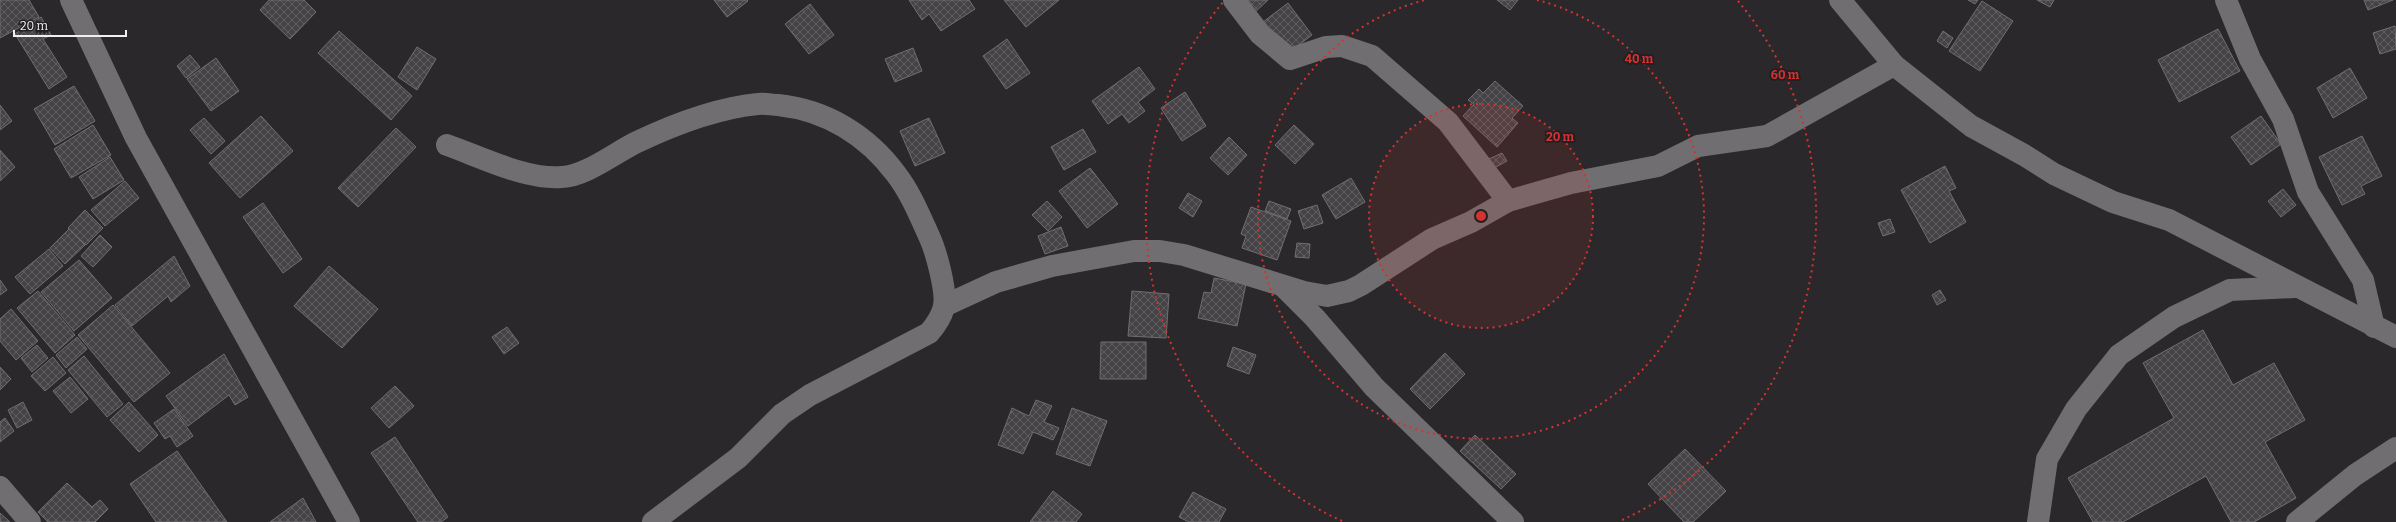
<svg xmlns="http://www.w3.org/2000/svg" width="2396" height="522" font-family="Bitter,serif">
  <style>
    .building { fill: url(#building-cross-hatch); stroke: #706e71 }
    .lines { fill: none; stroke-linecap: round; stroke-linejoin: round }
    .street { stroke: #706e70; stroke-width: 22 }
    .secondary { stroke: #706e70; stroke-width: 22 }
    .ring { fill: none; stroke: #d73232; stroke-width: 2; stroke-dasharray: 2 4 }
    .centre { fill: #d73232; stroke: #211f21; stroke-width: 2 }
    .ring-label { font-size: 12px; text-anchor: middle; font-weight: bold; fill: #d73232; stroke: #211f21; stroke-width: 3.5; stroke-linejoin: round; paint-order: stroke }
  </style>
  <defs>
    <pattern id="building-cross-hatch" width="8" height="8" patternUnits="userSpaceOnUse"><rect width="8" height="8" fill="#454345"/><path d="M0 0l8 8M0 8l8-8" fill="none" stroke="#605e60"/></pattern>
  </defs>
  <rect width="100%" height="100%" fill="#2a282a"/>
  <!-- building -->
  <g class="building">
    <polygon points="0,0 29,0 39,17 0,38"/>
    <polygon points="269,0 304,0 316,12 290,39 260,10"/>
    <polygon points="714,0 747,0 748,1 727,17"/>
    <polygon points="909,0 969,0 975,9 941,31 929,14 922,20"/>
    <polygon points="1004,0 1059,0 1026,27"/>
    <polygon points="1242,0 1268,0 1254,13"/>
    <polygon points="1497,0 1518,0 1510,10"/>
    <polygon points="1968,0 1978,0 1975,4"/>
    <polygon points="2037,0 2054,0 2050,7"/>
    <polygon points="2364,0 2393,0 2368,10"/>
    <polygon points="1982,1 2013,21 1980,71 1949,51"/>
    <polygon points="1288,3 1312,35 1287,54 1263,22"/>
    <polygon points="810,4 834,35 809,54 785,24"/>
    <polygon points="41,17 51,35 43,39 67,77 49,89 15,34"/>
    <polygon points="2395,26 2396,49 2380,54 2373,33"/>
    <polygon points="2218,29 2240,71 2179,102 2158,60"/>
    <polygon points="339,31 412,96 391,120 318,53"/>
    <polygon points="1943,31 1953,38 1947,48 1937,41"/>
    <polygon points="1007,39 1030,73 1006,89 983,56"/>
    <polygon points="417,47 436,59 417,90 398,77"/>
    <polygon points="913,48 922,71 895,82 885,59"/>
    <polygon points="190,55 200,67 186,78 177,66"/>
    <polygon points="216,58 239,91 211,111 187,79"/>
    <polygon points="1139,67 1155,89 1138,102 1145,111 1129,123 1122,114 1108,124 1092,101"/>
    <polygon points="2350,68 2367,98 2333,118 2317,88"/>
    <polygon points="1495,81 1523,106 1512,118 1518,123 1497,147 1463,116 1474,104 1468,100 1479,89 1483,93"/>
    <polygon points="74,86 95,121 55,145 34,109"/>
    <polygon points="1185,92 1206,126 1182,141 1161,108"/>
    <polygon points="0,105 12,121 0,130"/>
    <polygon points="261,116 293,151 240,198 209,163"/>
    <polygon points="2261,116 2281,144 2251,165 2231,137"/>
    <polygon points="204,118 225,141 211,154 190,130"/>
    <polygon points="929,118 945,153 915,166 900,131"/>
    <polygon points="93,125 111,155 71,178 54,149"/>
    <polygon points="1294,125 1314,144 1295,164 1275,145"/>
    <polygon points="396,128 416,147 358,207 338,188"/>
    <polygon points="1083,129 1096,152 1064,170 1051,147"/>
    <polygon points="2362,136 2382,176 2361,186 2365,194 2342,205 2319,157"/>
    <polygon points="1229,137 1247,155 1228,175 1210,158"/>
    <polygon points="0,150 15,167 0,181"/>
    <polygon points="1502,153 1507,161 1494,168 1489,159"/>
    <polygon points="110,157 124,180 93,199 79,177"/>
    <polygon points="1945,166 1956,188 1949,191 1966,222 1930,243 1901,190"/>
    <polygon points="1090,168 1118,204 1087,228 1059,191"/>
    <polygon points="1351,178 1365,202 1336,219 1322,195"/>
    <polygon points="125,181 139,198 105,226 91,210"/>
    <polygon points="2283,189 2296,205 2281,217 2268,201"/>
    <polygon points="1188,193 1202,201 1193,217 1179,208"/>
    <polygon points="1047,201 1062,217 1048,231 1032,215"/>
    <polygon points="1269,201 1291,209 1287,219 1265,211"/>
    <polygon points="263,203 302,259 283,273 243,217"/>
    <polygon points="1317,205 1323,223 1304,229 1298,211"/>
    <polygon points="1251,207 1291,221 1277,260 1242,248 1246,236 1241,234"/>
    <polygon points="85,210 103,228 86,245 68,228"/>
    <polygon points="1890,219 1895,232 1883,236 1878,223"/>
    <polygon points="1061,227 1068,246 1045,254 1038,236"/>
    <polygon points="69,229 85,245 65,264 50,248"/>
    <polygon points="100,235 112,247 93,267 81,256"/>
    <polygon points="1297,243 1310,244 1309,258 1295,257"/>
    <polygon points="49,249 63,266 30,294 15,277"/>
    <polygon points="174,256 190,286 171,302 168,296 132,326 115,305"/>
    <polygon points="79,260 112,298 74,331 41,292"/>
    <polygon points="329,266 378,309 342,348 294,306"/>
    <polygon points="1214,278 1246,284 1237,326 1198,318 1204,292 1211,293"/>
    <polygon points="0,280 7,290 0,295"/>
    <polygon points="1940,290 1946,300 1937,305 1932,295"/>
    <polygon points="38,291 75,335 55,353 17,308"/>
    <polygon points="1132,291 1169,294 1166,338 1128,336"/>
    <polygon points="113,305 170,373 134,402 78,335"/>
    <polygon points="11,309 38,341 16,360 0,341 0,319"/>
    <polygon points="507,327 519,343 504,354 492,337"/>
    <polygon points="2203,330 2233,385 2274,363 2305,420 2265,442 2296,498 2254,522 2231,522 2206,476 2123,522 2093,522 2068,478 2174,418 2143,363"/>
    <polygon points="77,337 87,349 66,368 56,355"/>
    <polygon points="1101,342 1146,342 1146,379 1100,379"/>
    <polygon points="37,345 48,358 32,372 21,358"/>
    <polygon points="1233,347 1256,355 1249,374 1227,366"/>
    <polygon points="1445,353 1465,374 1430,409 1410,389"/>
    <polygon points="224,354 248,397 235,405 229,395 188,426 166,396"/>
    <polygon points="84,356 123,404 107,417 68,370"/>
    <polygon points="53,357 66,373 45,391 31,376"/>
    <polygon points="0,367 11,379 0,390"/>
    <polygon points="70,377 88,399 71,413 53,391"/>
    <polygon points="395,386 414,406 389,428 371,408"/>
    <polygon points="1036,400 1052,406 1044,422 1059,428 1053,440 1033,432 1023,454 998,445 1012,408 1029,416"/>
    <polygon points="23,402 32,420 17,428 8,410"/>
    <polygon points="129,402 158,435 139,452 110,420"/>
    <polygon points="1072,408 1107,421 1090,466 1056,454"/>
    <polygon points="174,409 193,436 177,447 170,436 165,439 154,423"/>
    <polygon points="5,418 14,431 0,442 0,422"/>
    <polygon points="1475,435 1516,474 1501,489 1460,451"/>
    <polygon points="395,437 448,517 441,522 418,522 371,453"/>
    <polygon points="1685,449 1726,491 1693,522 1684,522 1648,484"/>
    <polygon points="177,451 227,522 156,522 130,484"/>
    <polygon points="67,483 92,507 100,500 108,509 95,522 48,522 38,512"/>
    <polygon points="1053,491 1082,514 1076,522 1030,522"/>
    <polygon points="1193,492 1226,509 1219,522 1189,522 1179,517"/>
    <polygon points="303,498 316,522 270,522"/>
    <polygon points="0,513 10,522 0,522"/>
  </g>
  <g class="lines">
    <!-- street -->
    <g class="street">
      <polyline points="1234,0 1260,34 1290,59 1326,47 1342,46 1372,56 1448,122 1508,201"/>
      <polyline points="1840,0 1894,65 1971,126 2024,155 2054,174 2113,202 2169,220 2396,337"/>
      <polyline points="2226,0 2250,59 2283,119 2308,192 2363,280 2374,327"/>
      <path d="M447 145C481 157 526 180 562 177 586 176 616 152 637 142 675 124 716 108 758 104 765 103 772 105 778 105 826 110 867 135 896 174 910 192 919 214 929 236 936 251 947 291 944 307 941 318 936 325 929 333L810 395 782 414 738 458 653 522"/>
      <polyline points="1283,286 1315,318 1374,387 1513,522"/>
      <polyline points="944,306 996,282 1052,266 1134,251 1160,251 1184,255 1304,292 1327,296 1349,291 1361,285 1432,239 1471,222 1508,201 1571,183 1658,166 1698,146 1767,136 1894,65"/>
      <polyline points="0,487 30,522"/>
      <polyline points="2038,522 2047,459 2076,409 2119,355 2174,317 2230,290 2295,287"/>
      <polyline points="2297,522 2355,475 2396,448"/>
    </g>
    <!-- secondary -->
    <polyline class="secondary" points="71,0 136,138 349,522"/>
  </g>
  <!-- distance rings -->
  <circle cx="1481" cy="216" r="112" fill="#d73232" fill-opacity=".12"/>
  <g class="ring">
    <circle cx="1481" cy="216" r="112"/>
    <path d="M1537 0A223 223 0 1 1 1425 0"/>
    <path d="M1342 521A335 335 0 0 1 1224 1M1738 1A335 335 0 0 1 1620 521"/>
  </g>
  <circle cx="1481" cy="216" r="6" class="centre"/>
  <g class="ring-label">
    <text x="1639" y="63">40 m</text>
    <text x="1785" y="79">60 m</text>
    <text x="1560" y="141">20 m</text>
  </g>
  <!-- scale -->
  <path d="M14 30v6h112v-6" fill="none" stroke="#f1f0f1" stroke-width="2"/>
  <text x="20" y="30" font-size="12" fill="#f1f0f1" stroke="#211f21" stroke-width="3" paint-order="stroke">20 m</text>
</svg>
